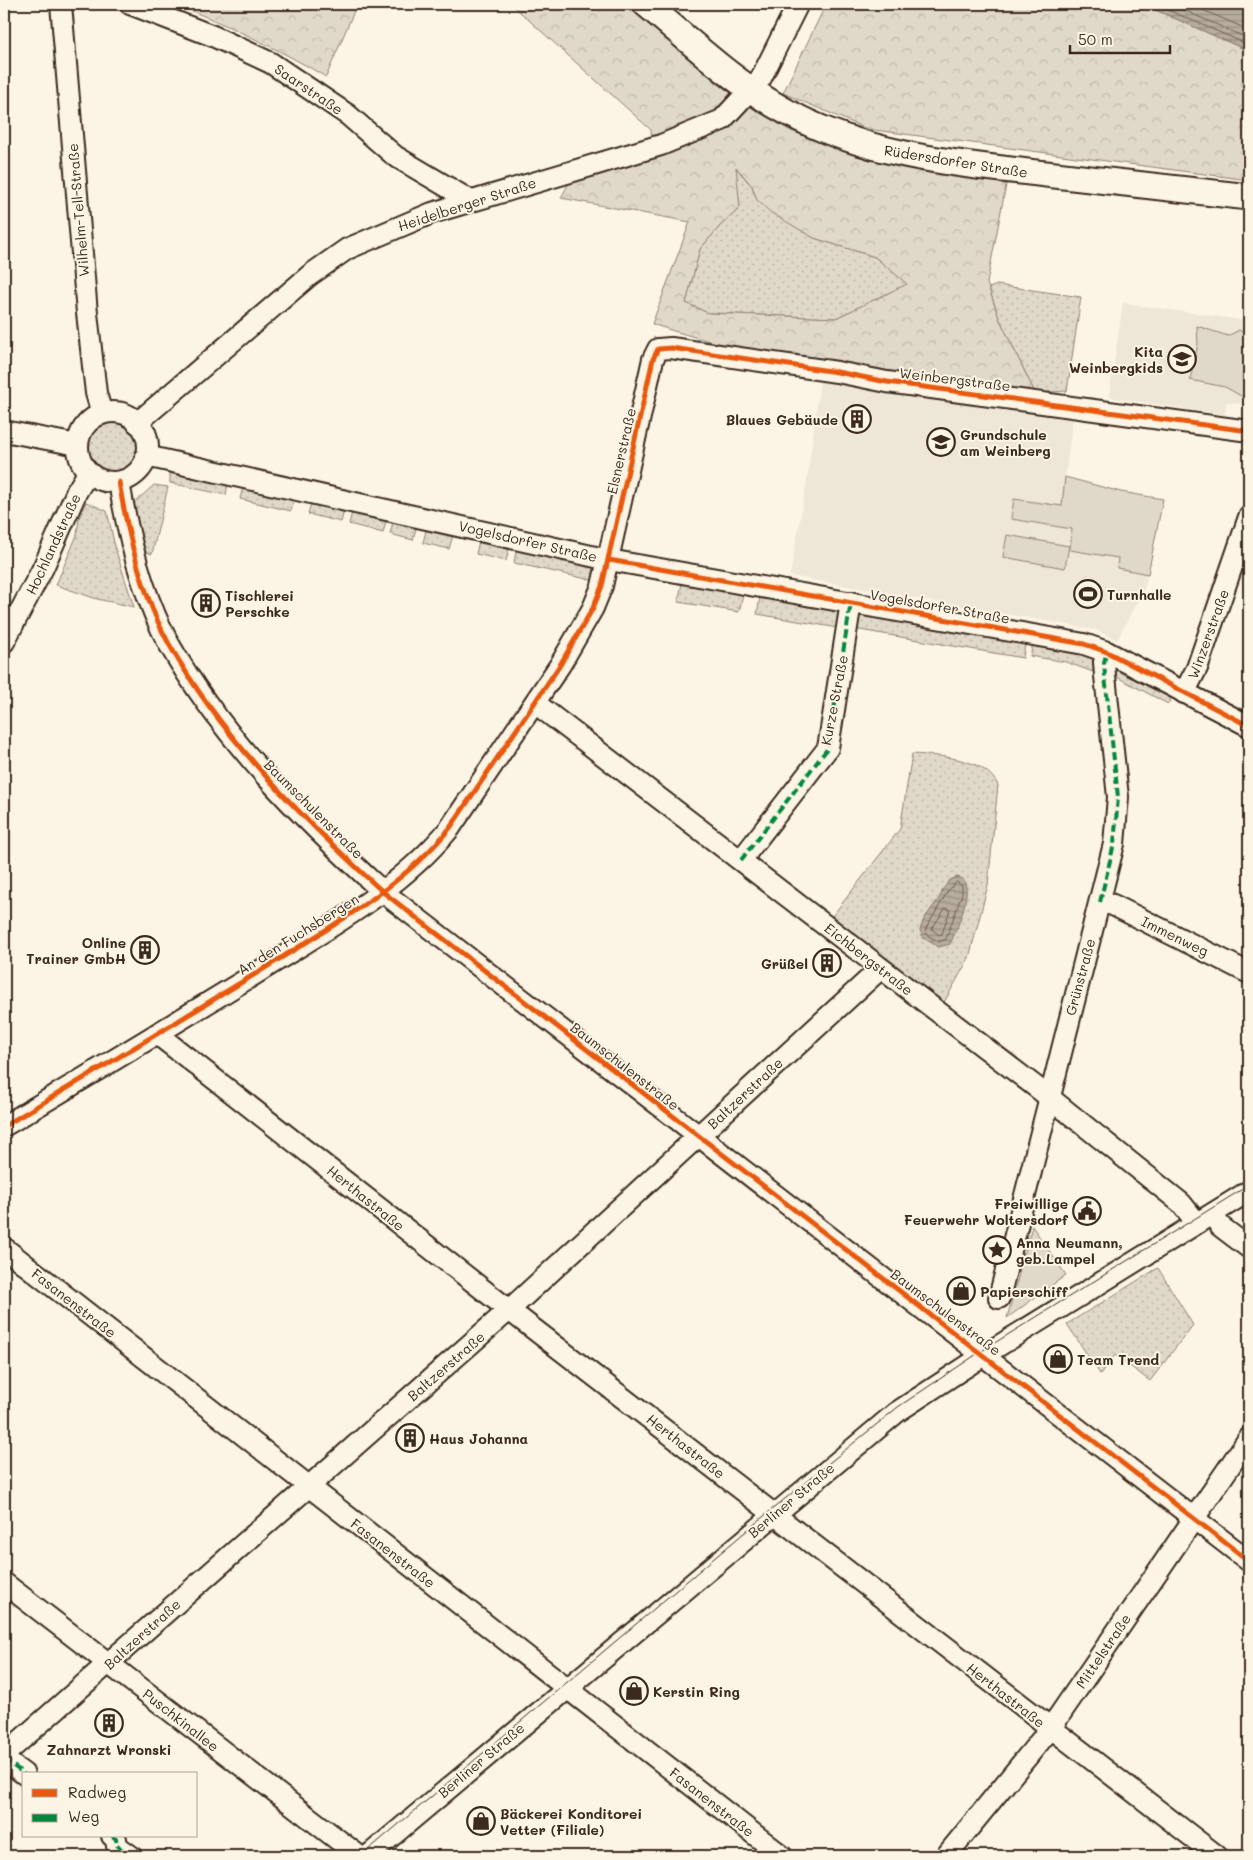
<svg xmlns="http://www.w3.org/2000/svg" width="1253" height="1860" font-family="Mali,sans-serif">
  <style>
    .built { fill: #eee6d6 }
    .grass { fill: url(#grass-dots); stroke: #8e8173 }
    .forest { fill: url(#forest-crowns); stroke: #8e8173; fill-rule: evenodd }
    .park { fill: #e0d8c8; stroke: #8e8173 }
    .water { fill: url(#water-rules); stroke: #85796b }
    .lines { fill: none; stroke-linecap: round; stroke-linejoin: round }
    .shore { stroke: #6d5e51; stroke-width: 1 }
    .minor-casing { stroke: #3b2a1e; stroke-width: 24 }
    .major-casing { stroke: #3b2a1e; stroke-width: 29 }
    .minor { stroke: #fcf5e5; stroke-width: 20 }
    .major { stroke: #fcf5e5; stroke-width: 25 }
    .tram { stroke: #3b2a1e; stroke-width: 1 }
    .quiet { stroke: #00873e; stroke-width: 4; stroke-dasharray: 8 4; stroke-linecap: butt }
    .cycleway-casing { stroke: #fcf5e5; stroke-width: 8 }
    .cycleway { stroke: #e8590c; stroke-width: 5 }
    .labels { text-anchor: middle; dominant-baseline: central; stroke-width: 4; stroke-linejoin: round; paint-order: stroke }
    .street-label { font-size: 14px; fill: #3b2a1e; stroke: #fcf5e5 }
    .poi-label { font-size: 14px; font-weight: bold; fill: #3b2a1e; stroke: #fcf5e5; text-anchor: start }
  </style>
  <defs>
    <pattern id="grass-dots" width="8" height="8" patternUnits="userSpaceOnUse" patternTransform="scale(1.25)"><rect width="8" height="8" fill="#e0d8c8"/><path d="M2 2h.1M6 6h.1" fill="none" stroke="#c1baab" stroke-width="1.8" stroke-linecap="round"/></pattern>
    <pattern id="forest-crowns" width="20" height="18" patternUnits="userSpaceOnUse" patternTransform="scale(1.25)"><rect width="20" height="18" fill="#e0d8c8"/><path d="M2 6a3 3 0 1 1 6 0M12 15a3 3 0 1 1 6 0" fill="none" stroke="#c1baab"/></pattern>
    <pattern id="water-rules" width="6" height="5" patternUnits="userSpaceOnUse" patternTransform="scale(1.25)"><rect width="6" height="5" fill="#b7ad9e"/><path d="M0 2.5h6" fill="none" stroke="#968d80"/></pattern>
  </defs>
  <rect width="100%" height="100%" fill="#fcf5e5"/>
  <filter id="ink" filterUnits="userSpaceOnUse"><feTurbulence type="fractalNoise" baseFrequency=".02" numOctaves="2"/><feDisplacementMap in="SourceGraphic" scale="10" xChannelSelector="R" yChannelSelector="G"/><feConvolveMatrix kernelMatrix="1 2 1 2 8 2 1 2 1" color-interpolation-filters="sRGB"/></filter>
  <g filter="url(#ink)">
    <!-- built -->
    <g class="built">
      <polygon points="1123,303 1249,321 1249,405 1226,402 1225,415 1109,397"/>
      <polygon points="820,381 1073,417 1065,477 1121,492 1163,499 1145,587 1117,640 1096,630 790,576 808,474"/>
    </g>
    <!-- grass -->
    <g class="grass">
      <polygon points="735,167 752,186 757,200 814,238 875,257 908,284 836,318 708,313 686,303 700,249 721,225 740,208"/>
      <polygon points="997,285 1081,297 1067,391 1035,393 999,318 989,288"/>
      <circle cx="113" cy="448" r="26"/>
      <polygon points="170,469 228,482 226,495 170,483"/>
      <polygon points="244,483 295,496 291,511 240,499"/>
      <polygon points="154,485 168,487 152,554 146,552 143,554 134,503"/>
      <polygon points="312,499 345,507 341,522 308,514"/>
      <polygon points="86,502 107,511 116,551 134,607 97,599 56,585 77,535 79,518"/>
      <polygon points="353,508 387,517 383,533 349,524"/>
      <polygon points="394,518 417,524 413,540 390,534"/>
      <polygon points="427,526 454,532 449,549 423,543"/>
      <polygon points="480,537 510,545 506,561 476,554"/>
      <polygon points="517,546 597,567 596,581 514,563"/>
      <polygon points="683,579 744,590 739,612 678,602"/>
      <polygon points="761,592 842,606 838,628 757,614"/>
      <polygon points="858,610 866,612 866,616 1026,637 1023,658 854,629"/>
      <polygon points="1034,640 1093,651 1093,672 1066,662 1030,656"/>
      <polygon points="1115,664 1173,695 1168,704 1115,676 1113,669"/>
      <path d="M912 754C940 756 984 757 998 785L988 885 969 958 942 1006 830 919 900 829Z"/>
      <polygon points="1158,1268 1193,1325 1150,1381 1115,1355 1100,1374 1067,1324"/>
    </g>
    <!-- forest -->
    <g class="forest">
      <path d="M174 4H357L326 77C277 48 226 24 174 4Z"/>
      <path d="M511 4H628L717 83 758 112 791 131 876 160 1008 175 987 283 999 318 1035 393C907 377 774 365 652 324L690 222 561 198 571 179 653 158 651 130ZM736 167 752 186 757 200 770 212 814 238 875 257 907 284 836 318 708 313 686 303 700 249 721 225 740 208Z"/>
      <polygon points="826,4 1142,4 1249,51 1249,180 867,129 783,93"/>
    </g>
    <!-- park -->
    <g class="park">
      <polygon points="1197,326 1228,336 1239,330 1249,336 1249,397 1243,397 1225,387 1190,380 1198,344"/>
      <polygon points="1065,477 1121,492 1163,499 1148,574 1117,568 1118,558 1070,550 1072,529 1011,519 1014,499 1062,506"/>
      <polygon points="1007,535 1069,546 1065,568 1003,557"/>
      <polygon points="1032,1226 1066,1275 1007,1318"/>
    </g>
    <!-- water -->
    <g class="water">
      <polygon points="1142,4 1249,4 1249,51"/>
      <path d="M957 877 963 879C973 893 957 929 950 944L939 947 923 938 920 930 924 919 940 897 943 889 950 880Z"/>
    </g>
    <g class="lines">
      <!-- shore -->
      <g class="shore">
        <polyline points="1154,4 1249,45"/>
        <polyline points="1170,4 1249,39"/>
        <polyline points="1189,4 1249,30"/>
        <polygon points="957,882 962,886 962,894 946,939 939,942 927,935 925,930 948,891"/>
        <polygon points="946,908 950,910 942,934 939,935 932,929"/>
      </g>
      <defs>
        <g id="minor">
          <polyline points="61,4 87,313 96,393 102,414"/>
          <polyline points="130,4 213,36 271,63 348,115 395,156 471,201"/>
          <circle cx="113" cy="447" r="35"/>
          <polyline points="137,423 310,275 347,249 432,213 661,145 722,120 761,78 798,4"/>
          <polyline points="4,431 78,445"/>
          <polyline points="146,456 609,560 1084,644 1107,652 1249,726"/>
          <path d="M119 482C128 536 142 595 169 644 224 741 302 818 383 892L1249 1561"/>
          <polyline points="4,642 43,568 77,491 88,473"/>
          <polyline points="1184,693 1197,668 1249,517"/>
          <polyline points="535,703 1040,1090 1181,1203 1197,1223"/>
          <polyline points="741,860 828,748 851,602"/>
          <polyline points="1100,902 1113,905 1249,973"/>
          <polyline points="157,1034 509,1310 1217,1856"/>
          <path d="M4 1126C90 1075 175 1023 260 971 328 928 399 890 450 828L560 665 593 608 602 586 653 359 658 349 671 348 837 372 887 382 1249 431"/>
          <polyline points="1213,1214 1220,1226 1249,1248"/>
          <polyline points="4,1248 782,1856"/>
          <polyline points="999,1298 1114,844 1118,797 1105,676 1104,662 1107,652"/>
          <polyline points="4,1583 359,1856"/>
          <polyline points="4,1755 509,1310 880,969"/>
          <polyline points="4,1759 24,1774"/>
          <polyline points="112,1836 116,1839 117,1846 131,1856"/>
          <polyline points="368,1856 897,1412 984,1355 1249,1191"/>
          <polyline points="946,1856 1050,1729 1249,1438"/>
        </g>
        <path id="major" d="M646 4C691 42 735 84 787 112 867 156 957 164 1046 174 1114 182 1182 189 1249 197"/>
      </defs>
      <!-- minor casing -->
      <use href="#minor" class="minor-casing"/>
      <!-- major casing -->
      <use href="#major" class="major-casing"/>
      <!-- minor -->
      <use href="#minor" class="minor"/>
      <!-- major -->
      <use href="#major" class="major"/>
      <!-- tram -->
      <polyline class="tram" points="361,1856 770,1511 898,1407 980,1352 1249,1185"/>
      <!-- quiet -->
      <g class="quiet">
        <polyline points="741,860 828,748 851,602"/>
        <polyline points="1100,902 1114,844 1118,797 1105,676 1104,662 1107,652"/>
        <polyline points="4,1759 24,1774"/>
        <polyline points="112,1836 116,1839 117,1846 131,1856"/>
      </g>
      <defs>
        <g id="cycleway">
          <path d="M119 482C128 536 142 595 169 644 224 741 302 818 383 892L1249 1561"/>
          <polyline points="609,560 1084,644 1107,652 1249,726"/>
          <path d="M4 1126C90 1075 175 1023 260 971 328 928 399 890 450 828L560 665 593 608 602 586 653 359 658 349 671 348 837 372 887 382 1249 431"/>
        </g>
      </defs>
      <!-- cycleway casing -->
      <use href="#cycleway" class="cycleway-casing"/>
      <!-- cycleway -->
      <use href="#cycleway" class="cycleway"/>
    </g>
  </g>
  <!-- icons -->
  <defs>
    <symbol id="school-ring" viewBox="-11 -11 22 22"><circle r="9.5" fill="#fcf5e5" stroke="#3b2a1e" stroke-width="1.5"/><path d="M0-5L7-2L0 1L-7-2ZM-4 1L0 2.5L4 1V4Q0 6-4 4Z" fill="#3b2a1e"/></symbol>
    <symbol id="building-ring" viewBox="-11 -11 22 22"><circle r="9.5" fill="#fcf5e5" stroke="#3b2a1e" stroke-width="1.5"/><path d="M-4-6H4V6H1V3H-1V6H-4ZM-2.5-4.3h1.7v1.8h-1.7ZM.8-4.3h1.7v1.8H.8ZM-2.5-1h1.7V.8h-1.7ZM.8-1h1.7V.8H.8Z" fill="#3b2a1e"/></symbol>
    <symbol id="stadium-ring" viewBox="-11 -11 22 22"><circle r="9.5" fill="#fcf5e5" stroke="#3b2a1e" stroke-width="1.5"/><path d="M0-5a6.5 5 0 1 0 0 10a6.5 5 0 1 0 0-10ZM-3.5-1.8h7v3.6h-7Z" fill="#3b2a1e"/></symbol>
    <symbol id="civic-ring" viewBox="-11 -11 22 22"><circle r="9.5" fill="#fcf5e5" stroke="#3b2a1e" stroke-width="1.5"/><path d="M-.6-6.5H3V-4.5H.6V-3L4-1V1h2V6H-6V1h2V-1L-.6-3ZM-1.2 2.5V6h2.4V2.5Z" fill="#3b2a1e"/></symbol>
    <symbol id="sight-ring" viewBox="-11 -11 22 22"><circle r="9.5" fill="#fcf5e5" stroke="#3b2a1e" stroke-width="1.5"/><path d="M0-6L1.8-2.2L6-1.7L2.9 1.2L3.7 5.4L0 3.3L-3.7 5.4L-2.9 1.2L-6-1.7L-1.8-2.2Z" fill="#3b2a1e"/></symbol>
    <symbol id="shop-ring" viewBox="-11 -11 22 22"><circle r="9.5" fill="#fcf5e5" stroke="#3b2a1e" stroke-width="1.5"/><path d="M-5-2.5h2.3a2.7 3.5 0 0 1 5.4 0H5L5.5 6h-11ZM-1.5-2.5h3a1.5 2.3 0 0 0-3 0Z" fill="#3b2a1e"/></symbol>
  </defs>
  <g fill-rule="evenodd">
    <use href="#school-ring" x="1166" y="343" width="32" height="32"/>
    <use href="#building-ring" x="841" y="403" width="32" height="32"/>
    <use href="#school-ring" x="925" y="426" width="32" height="32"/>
    <use href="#stadium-ring" x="1072" y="578" width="32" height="32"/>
    <use href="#building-ring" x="190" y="587" width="32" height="32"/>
    <use href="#building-ring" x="129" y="934" width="32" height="32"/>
    <use href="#building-ring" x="811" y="947" width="32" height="32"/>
    <use href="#civic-ring" x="1071" y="1195" width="32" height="32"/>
    <use href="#sight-ring" x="981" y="1234" width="32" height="32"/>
    <use href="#shop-ring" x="945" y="1275" width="32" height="32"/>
    <use href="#shop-ring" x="1042" y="1343" width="32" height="32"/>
    <use href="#building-ring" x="394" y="1422" width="32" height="32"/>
    <use href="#shop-ring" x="618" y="1675" width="32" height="32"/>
    <use href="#building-ring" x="93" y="1707" width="32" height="32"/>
    <use href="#shop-ring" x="465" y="1805" width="32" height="32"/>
  </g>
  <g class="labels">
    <!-- street labels -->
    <g class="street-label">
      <text transform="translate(309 89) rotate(34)">Saarstraße</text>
      <text transform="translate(956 161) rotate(9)">Rüdersdorfer Straße</text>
      <text transform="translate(467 204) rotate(-18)">Heidelberger Straße</text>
      <text transform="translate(78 210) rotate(-95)">Wilhelm-Tell-Straße</text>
      <text transform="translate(955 379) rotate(7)">Weinbergstraße</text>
      <text transform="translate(621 451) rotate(-77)">Elsnerstraße</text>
      <text transform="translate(528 541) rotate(13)">Vogelsdorfer Straße</text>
      <text transform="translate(53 544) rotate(-65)">Hochlandstraße</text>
      <text transform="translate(940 606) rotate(10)">Vogelsdorfer Straße</text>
      <text transform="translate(1208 634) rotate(-70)">Winzerstraße</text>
      <text transform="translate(834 700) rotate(-79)">Kurze Straße</text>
      <text transform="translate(314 809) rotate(45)">Baumschulenstraße</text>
      <text transform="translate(298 934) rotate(-32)">An den Fuchsbergen</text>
      <text transform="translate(1175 936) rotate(26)">Immenweg</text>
      <text transform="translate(869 959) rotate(38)">Eichbergstraße</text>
      <text transform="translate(1080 977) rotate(-75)">Grünstraße</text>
      <text transform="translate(625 1066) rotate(38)">Baumschulenstraße</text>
      <text transform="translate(745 1093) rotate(-43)">Baltzerstraße</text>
      <text transform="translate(366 1198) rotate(39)">Herthastraße</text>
      <text transform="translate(74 1303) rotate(38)">Fasanenstraße</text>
      <text transform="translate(946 1312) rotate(37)">Baumschulenstraße</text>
      <text transform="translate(446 1366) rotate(-41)">Baltzerstraße</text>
      <text transform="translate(686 1446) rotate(38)">Herthastraße</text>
      <text transform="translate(791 1500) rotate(-40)">Berliner Straße</text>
      <text transform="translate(393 1553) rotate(38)">Fasanenstraße</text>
      <text transform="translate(142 1634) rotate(-42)">Baltzerstraße</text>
      <text transform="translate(1103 1651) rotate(-56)">Mittelstraße</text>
      <text transform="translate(1006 1695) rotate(38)">Herthastraße</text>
      <text transform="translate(181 1720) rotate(38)">Puschkinallee</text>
      <text transform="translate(481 1760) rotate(-40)">Berliner Straße</text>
      <text transform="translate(712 1802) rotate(38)">Fasanenstraße</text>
    </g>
    <!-- poi labels -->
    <g class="poi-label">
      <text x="1163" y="351" text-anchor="end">Kita<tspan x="1163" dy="16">Weinbergkids</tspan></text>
      <text x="838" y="419" text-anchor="end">Blaues Gebäude</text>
      <text x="960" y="434">Grundschule<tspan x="960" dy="16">am Weinberg</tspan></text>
      <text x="1107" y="594">Turnhalle</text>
      <text x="225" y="595">Tischlerei<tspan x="225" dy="16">Perschke</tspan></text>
      <text x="126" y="942" text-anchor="end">Online<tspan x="126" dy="16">Trainer GmbH</tspan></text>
      <text x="808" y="963" text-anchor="end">Grüßel</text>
      <text x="1068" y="1203" text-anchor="end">Freiwillige<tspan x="1068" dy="16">Feuerwehr Woltersdorf</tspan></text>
      <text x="1016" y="1242">Anna Neumann,<tspan x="1016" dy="16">geb.Lampel</tspan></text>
      <text x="980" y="1291">Papierschiff</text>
      <text x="1077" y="1359">Team Trend</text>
      <text x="429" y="1438">Haus Johanna</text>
      <text x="653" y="1691">Kerstin Ring</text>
      <text x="109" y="1749" text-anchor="middle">Zahnarzt Wronski</text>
      <text x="500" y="1813">Bäckerei Konditorei<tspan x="500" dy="16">Vetter (Filiale)</tspan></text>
    </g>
  </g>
  <!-- margin -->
  <rect width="1253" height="1860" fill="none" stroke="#fcf5e5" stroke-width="20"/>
  <rect x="10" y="10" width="1233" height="1840" fill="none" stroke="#3b2a1e" stroke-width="2" filter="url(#ink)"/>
  <!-- legend -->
  <rect x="22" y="1772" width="175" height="65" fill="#fcf5e5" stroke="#afa495"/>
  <rect x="32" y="1789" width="25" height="8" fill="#e8590c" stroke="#afa495"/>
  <text x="68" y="1798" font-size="15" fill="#3b2a1e">Radweg</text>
  <rect x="32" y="1814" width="25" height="8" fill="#00873e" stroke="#afa495"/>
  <text x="68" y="1822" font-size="15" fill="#3b2a1e">Weg</text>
  <!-- scale -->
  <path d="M1070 45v8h100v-8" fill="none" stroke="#3b2a1e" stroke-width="2.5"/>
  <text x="1078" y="45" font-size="15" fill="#3b2a1e" stroke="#fcf5e5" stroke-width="4" paint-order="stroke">50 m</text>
</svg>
